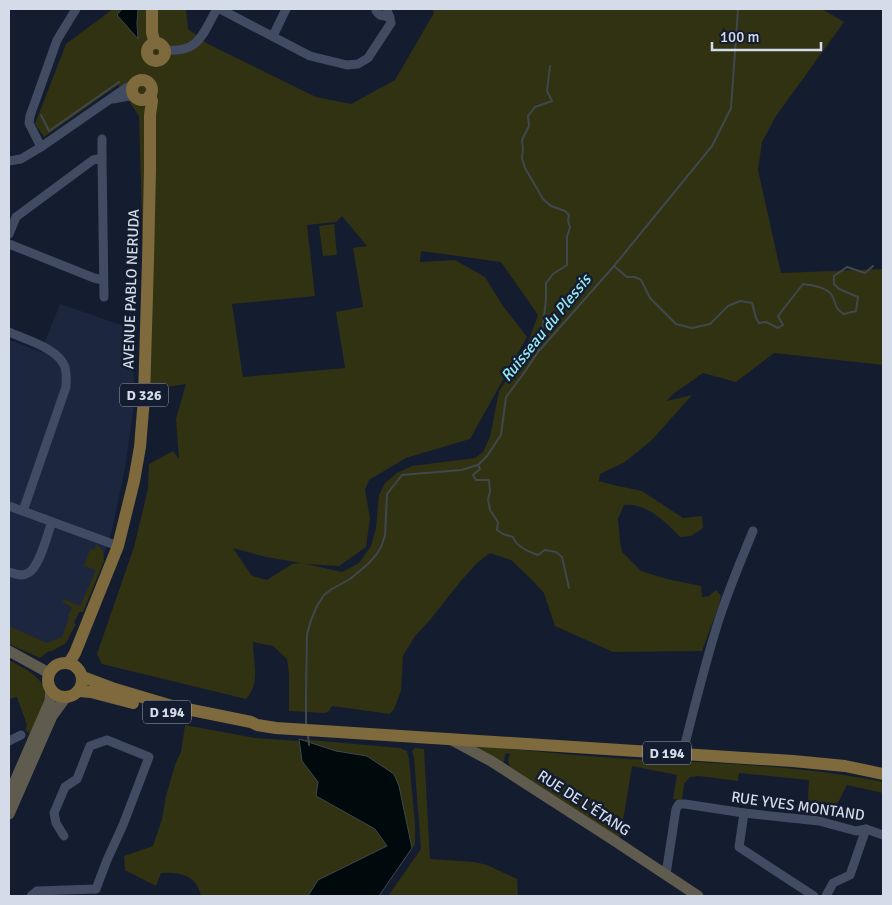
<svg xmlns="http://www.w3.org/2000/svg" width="892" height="905" font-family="Signika,sans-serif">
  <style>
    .built { fill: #1c263f }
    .green { fill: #303212; fill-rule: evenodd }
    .water { fill: #00090b; stroke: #40484e }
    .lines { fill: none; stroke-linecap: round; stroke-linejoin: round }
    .stream { stroke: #40484e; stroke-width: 2 }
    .street { stroke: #414b62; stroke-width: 9 }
    .secondary { stroke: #605b4f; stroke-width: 11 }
    .primary { stroke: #7e6a3c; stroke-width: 12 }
    .labels { text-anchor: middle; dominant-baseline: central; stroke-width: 5; stroke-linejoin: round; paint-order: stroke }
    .shield { fill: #141c30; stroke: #9aa2b2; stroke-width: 1 }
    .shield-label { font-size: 14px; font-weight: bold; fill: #d4dbe9 }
    .street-label { font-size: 15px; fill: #d4dbe9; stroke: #141c30 }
    .water-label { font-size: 16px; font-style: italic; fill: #94eaf2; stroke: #141c30 }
  </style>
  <rect width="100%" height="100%" fill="#141c30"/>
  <!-- built -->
  <polygon class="built" points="60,304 133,329 134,404 125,468 112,530 101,563 64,641 39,656 9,641 9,340 41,352"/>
  <!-- green -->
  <g class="green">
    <path d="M113 9H186L188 29 208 44 316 97 351 104 395 80 434 13 433 9H822L844 22 776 116 762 142 758 170 781 273 883 269V365L774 353 736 382 703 373 673 394 667 401 692 395 652 440 625 462 600 474 599 481 618 486 642 491 683 518 702 516 703 528 691 536 680 537C666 522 647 503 624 505L618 519 620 541 622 552 641 571 667 579 701 586 702 597 709 596 716 590 721 596 719 605 702 651 613 652 555 626 544 593 529 577 511 560 490 553 477 563 460 582 430 620 415 636 403 656 401 691 394 709 390 714 332 706 329 711 325 713 289 711V674L287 659 273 646 253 642C253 663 261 682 246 699L102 664 97 654 134 547 148 489 149 464 173 451 179 459 176 419 186 384 147 390 139 116 118 85 44 137 35 124 66 44ZM342 216 367 246 353 248 363 307 336 312 345 368 243 377 232 304 315 296 307 225 336 222ZM421 251 501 262 538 315 523 356 499 391 490 437 483 452 475 458 412 466 397 473 385 483 379 495 376 528 371 546 359 563 342 572 306 564 339 566 366 547 370 518 365 490 369 480 406 458 470 439 527 337 503 306 485 277 455 260 420 262ZM233 548 266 557 301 563 292 564 267 580 252 576Z"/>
    <polygon points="334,224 337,255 323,256 319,226"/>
    <polygon points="96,545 99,546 103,551 104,561 83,612 79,612 74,623 76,624 66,643 52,651 49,651 40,658 9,644 9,628 11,627 47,643 62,637 69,618 68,616 72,607 62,602 64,599 80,606 96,570 84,566 90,549 94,550"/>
    <path d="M9 660C24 669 45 676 46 697L30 734 25 730 27 725 17 697 9 699Z"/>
    <path d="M185 725 255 738 299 741 302 761 318 782 316 796 375 829 387 846 318 880 308 896H201C197 875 179 872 161 873L156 886 125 870 124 856 153 846 162 819 166 796 176 762 181 752Z"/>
    <polygon points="299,739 400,748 407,751 409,759 415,823 415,845 412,848 399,786 367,756 336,751"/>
    <path d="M469 746C521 749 574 756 627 759 713 763 799 765 883 782V793L847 785 832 814 828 818 807 814 809 780 739 773 738 781 699 776 690 777 684 784 682 800 673 799 677 775 632 766 620 839 510 767 508 760 510 754 506 753 503 764Z"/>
    <polygon points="415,748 424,749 430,859 475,862 487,865 517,879 518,896 388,896 421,849 414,758 412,751"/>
  </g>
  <!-- water -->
  <g class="water">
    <polygon points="122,9 138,9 137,23 138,39 117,15"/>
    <polygon points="299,739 336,751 367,756 394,774 399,786 412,848 379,896 308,896 318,880 387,846 375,829 316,796 318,782 302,761"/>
  </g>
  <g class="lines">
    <!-- stream -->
    <g class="stream">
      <polyline points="41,115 49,131 119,82"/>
      <path d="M614 266 627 277H635L641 280 650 298 676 324 692 328 710 324 728 306 740 301 752 303 756 318 759 323 766 322 778 328 783 325 778 316 803 284C812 285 825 287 831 294 837 302 833 308 844 314L856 311 858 297 839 289 834 284V276L847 267 865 273 873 266"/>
      <polyline points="538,350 542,334 546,299 546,283 553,274 567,265 567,237 570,227 568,221 569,215 565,211 551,206 543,199 525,168 522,158 523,149 522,140 529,126 528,116 535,107 552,101 547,91 550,66"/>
      <path d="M478 465 480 469 473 475 476 480H489L490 492 488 499 490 510 498 522 497 530 503 534 513 537C516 546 529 552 538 555L545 550 556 552 562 557 569 588"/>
      <polyline points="306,725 306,694 307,634 311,620 317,606 324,595 332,589 350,579 368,564 376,555 381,547 385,536 387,494 402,475 461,470 478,465 487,456 501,435 506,397 524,373 538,352 614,266 712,146 731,108 738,9"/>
      <polyline points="308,735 309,745"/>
    </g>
    <!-- street -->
    <g class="street">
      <polyline points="220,9 310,56 347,65 358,64 368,58 391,23 387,9"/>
      <polyline points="376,9 376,11 380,15 390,17"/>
      <polyline points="273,36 286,9"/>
      <path d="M165 50C200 53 202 34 217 9"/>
      <polyline points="113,99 128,96 135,97"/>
      <polyline points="102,139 102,158 104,297"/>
      <polyline points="41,147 29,123 30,116 57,40 76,9"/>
      <polyline points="9,161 21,159 41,147 126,88 133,85"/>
      <polyline points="9,234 16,217 93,160 102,158"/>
      <polyline points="9,244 94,278 103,280"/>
      <path d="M9 332C26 340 58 348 65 367 67 374 66 380 66 387L23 511"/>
      <polyline points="9,506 118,546"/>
      <path d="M9 572C15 574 22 577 28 573 40 567 47 534 52 522"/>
      <polyline points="9,741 21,735"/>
      <path d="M683 754 684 748C694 708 704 668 716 629 726 595 740 563 753 531"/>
      <polyline points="744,813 739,847 814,896"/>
      <polyline points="64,836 56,823 54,813 65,787 77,779 90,746 107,740 149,757 123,825 107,860 96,889"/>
      <polyline points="666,874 676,809 679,804 685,804 744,813 819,821 856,831 866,829 883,835"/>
      <polyline points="31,896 37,891 96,889"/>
      <polyline points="826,896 833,883 850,875 866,829"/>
    </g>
    <!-- secondary -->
    <g class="secondary">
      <polyline points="9,651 49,673"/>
      <polyline points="450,739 491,761 615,841 698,896"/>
      <polyline points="9,795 50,701 51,689"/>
      <polyline points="9,814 52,716 66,697"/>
    </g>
    <!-- primary -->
    <g class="primary">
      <polyline points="152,9 152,33 155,43"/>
      <circle cx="156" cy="52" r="9"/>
      <circle cx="142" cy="90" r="10"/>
      <circle cx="65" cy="680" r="17"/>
      <polyline points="69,663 75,653 118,546 134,481 140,447 144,398 148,260 150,170 150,115 152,101 150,95"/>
      <polyline points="83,677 115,689 172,706 251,722 257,725 276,728 793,761 845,766 883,774"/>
      <polyline points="79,691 91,692 133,703"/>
    </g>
  </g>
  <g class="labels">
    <!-- shield labels -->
    <g class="shield">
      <rect x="120" y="383.5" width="48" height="23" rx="4"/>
      <rect x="143" y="700.5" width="48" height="23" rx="4"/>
      <rect x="643" y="741.5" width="48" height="23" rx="4"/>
    </g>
    <g class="shield-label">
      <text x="144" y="395">D 326</text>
      <text x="167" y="712">D 194</text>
      <text x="667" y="753">D 194</text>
    </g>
    <!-- street labels -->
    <g class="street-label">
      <text transform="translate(131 289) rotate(-88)">AVENUE PABLO NERUDA</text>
      <text transform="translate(584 803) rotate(33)">RUE DE L'ÉTANG</text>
      <text transform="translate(798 806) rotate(8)">RUE YVES MONTAND</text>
    </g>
    <!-- water labels -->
    <g class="water-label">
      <text transform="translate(546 328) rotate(-51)">Ruisseau du Plessis</text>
    </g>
  </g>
  <!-- border -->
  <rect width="892" height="905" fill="none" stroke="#d4dbe9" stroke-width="20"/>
  <!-- scale -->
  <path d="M712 42v8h109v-8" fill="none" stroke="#d4dbe9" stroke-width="2.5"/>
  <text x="720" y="42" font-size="15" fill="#d4dbe9" stroke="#141c30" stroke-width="4" paint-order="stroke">100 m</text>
</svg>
